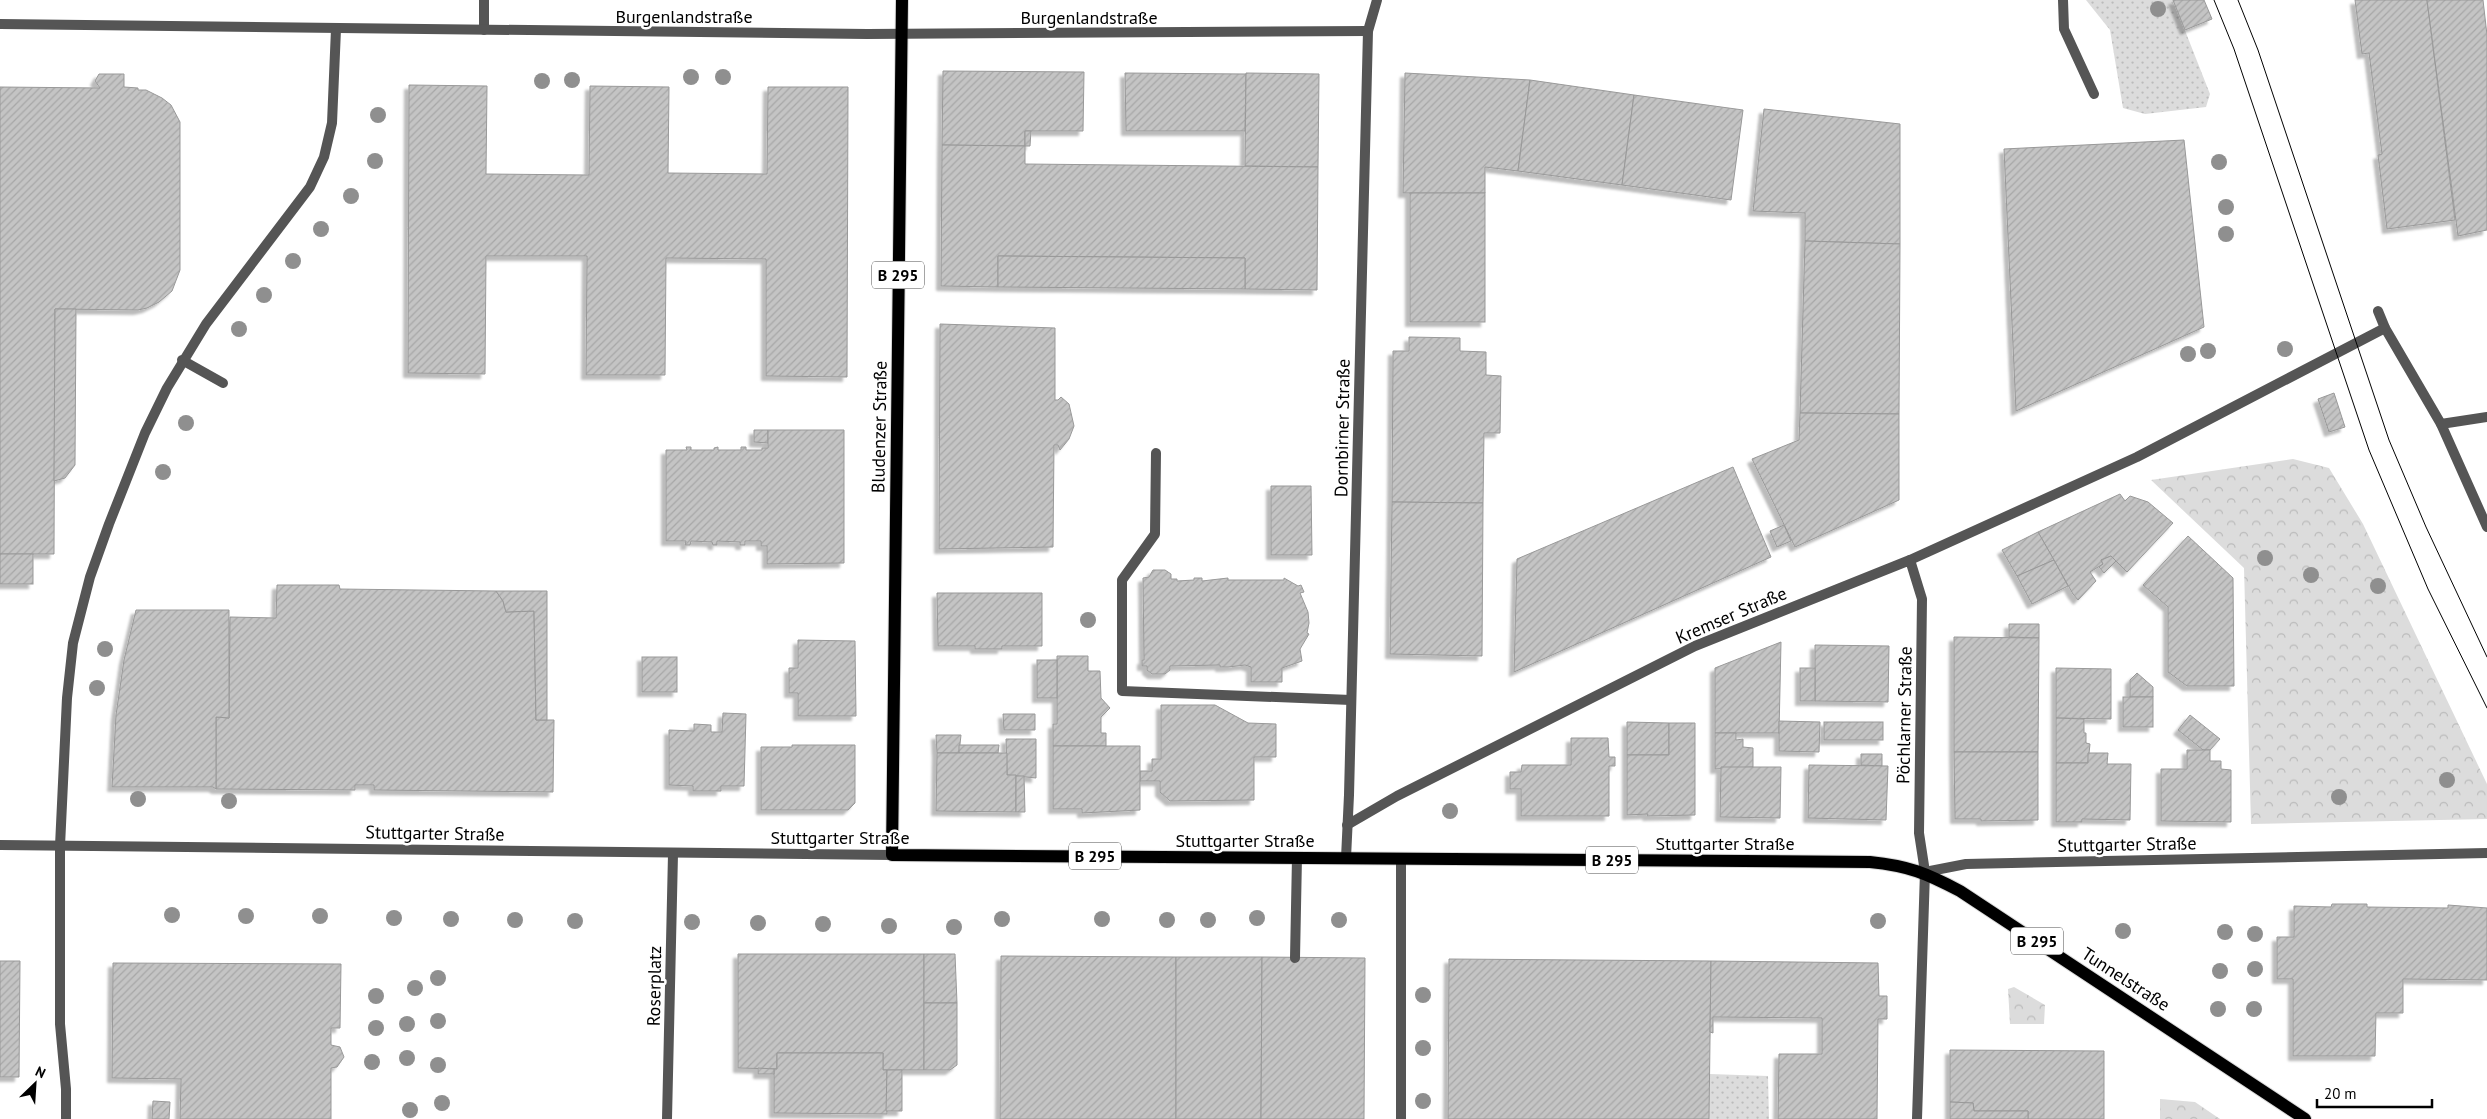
<svg xmlns="http://www.w3.org/2000/svg" width="2487" height="1119" font-family="'PT Sans',sans-serif">
  <style>
    .grass { fill: url(#grass-dots) }
    .park { fill: url(#park-crowns) }
    .building { fill: url(#building-hatch); stroke: #999; filter: url(#shadow) }
    .lines { fill: none; stroke-linecap: round; stroke-linejoin: round }
    .primary-casing { stroke: #dbdbdb; stroke-width: 14 }
    .service { stroke: #555; stroke-width: 10 }
    .minor { stroke: #555; stroke-width: 10 }
    .tertiary { stroke: #555; stroke-width: 10 }
    .primary { stroke: #000; stroke-width: 12 }
    .tram { stroke: #000; stroke-width: 1 }
    .tree { fill: #8f8f8f }
    .labels { text-anchor: middle; dominant-baseline: central; stroke-width: 5; stroke-linejoin: round; paint-order: stroke }
    .shield { fill: #fff; stroke: #4c4c4c; stroke-width: 1 }
    .shield-label { font-size: 16px; font-weight: bold; fill: #000 }
    .street-label { font-size: 18px; fill: #000; stroke: #fff }
  </style>
  <defs>
    <pattern id="grass-dots" width="8" height="8" patternUnits="userSpaceOnUse" patternTransform="scale(1.25)"><rect width="8" height="8" fill="#dcdcdc"/><path d="M2 2h.1M6 6h.1" fill="none" stroke="#bbb" stroke-width="1.8" stroke-linecap="round"/></pattern>
    <pattern id="park-crowns" width="20" height="18" patternUnits="userSpaceOnUse" patternTransform="scale(1.25)"><rect width="20" height="18" fill="#dcdcdc"/><path d="M2 6a3 3 0 1 1 6 0M12 15a3 3 0 1 1 6 0" fill="none" stroke="#bbb"/></pattern>
    <pattern id="building-hatch" width="6" height="6" patternUnits="userSpaceOnUse" patternTransform="scale(1.25)"><rect width="6" height="6" fill="#c4c4c4"/><path d="M-1 1l2-2M0 6l6-6M5 7l2-2" fill="none" stroke="#a7a7a7"/></pattern>
    <filter id="shadow"><feDropShadow dx="-4.5" dy="4.5" stdDeviation="1" flood-color="#0004"/></filter>
  </defs>
  <rect width="100%" height="100%" fill="#fff"/>
  <!-- grass -->
  <g class="grass">
    <polygon points="2086,0 2173,0 2210,94 2206,107 2145,114 2123,108 2110,30"/>
    <polygon points="1710,1074 1768,1076 1769,1119 1709,1119"/>
  </g>
  <!-- park -->
  <g class="park">
    <polygon points="2293,459 2329,468 2363,524 2487,784 2487,819 2251,824 2244,568 2151,480"/>
    <polygon points="2014,987 2045,1005 2044,1024 2010,1024 2008,989"/>
    <polygon points="2160,1099 2195,1102 2220,1119 2160,1119"/>
  </g>
  <!-- building -->
  <g class="building">
    <polygon points="2173,0 2204,0 2212,19 2185,30"/>
    <polygon points="2355,0 2427,0 2455,220 2387,229 2378,155 2382,154 2369,53 2362,54"/>
    <polygon points="2427,0 2483,0 2487,35 2487,230 2458,236"/>
    <polygon points="943,71 1084,72 1083,131 1025,131 1025,146 942,145"/>
    <polygon points="1125,73 1246,74 1245,131 1126,131"/>
    <polygon points="1246,73 1319,74 1318,167 1245,166"/>
    <polygon points="1405,73 1530,80 1518,171 1485,167 1485,193 1403,193"/>
    <polygon points="99,74 124,74 124,87 138,88 138,90 146,90 162,98 171,105 180,122 180,270 172,291 159,302 147,308 138,310 55,309 54,554 0,554 0,87 100,88 95,81"/>
    <polygon points="1530,80 1634,95 1622,185 1518,171"/>
    <polygon points="409,85 487,86 486,174 589,175 590,86 669,87 668,173 767,174 768,87 848,87 847,377 766,376 766,259 666,258 665,375 586,375 587,256 486,256 485,374 408,373"/>
    <polygon points="1634,95 1743,110 1731,200 1622,185"/>
    <polygon points="1764,109 1900,124 1900,244 1805,241 1805,213 1753,211"/>
    <polygon points="1025,131 1031,131 1030,146 1025,146"/>
    <polygon points="2184,140 2204,327 2016,411 2004,149"/>
    <polygon points="942,145 1025,146 1025,164 1318,167 1317,290 1245,289 1245,258 998,256 998,287 941,286"/>
    <rect x="1410" y="193" width="75" height="129"/>
    <polygon points="1805,241 1900,244 1899,414 1800,413"/>
    <polygon points="998,256 1245,258 1245,289 998,287"/>
    <polygon points="55,309 76,309 75,465 65,478 54,481"/>
    <polygon points="940,324 1055,328 1055,400 1058,400 1061,397 1069,404 1074,426 1069,439 1060,450 1058,445 1054,445 1053,547 939,549"/>
    <polygon points="1409,337 1460,338 1460,351 1486,352 1486,375 1501,376 1500,433 1484,433 1483,503 1392,502 1393,351 1409,351"/>
    <polygon points="2334,393 2345,427 2329,432 2318,399"/>
    <polygon points="1800,413 1899,414 1899,500 1795,547 1752,459 1799,440"/>
    <polygon points="754,430 768,430 768,443 754,442"/>
    <polygon points="768,430 844,430 844,563 767,564 767,546 761,546 761,541 745,541 745,545 740,545 740,542 717,541 717,545 713,545 712,542 691,541 690,545 685,545 686,541 666,541 666,450 687,450 686,447 691,447 691,450 714,450 714,448 718,447 718,450 741,450 741,447 746,447 746,450 762,450 762,448 768,448"/>
    <polygon points="1733,467 1771,557 1514,672 1517,559"/>
    <polygon points="1271,486 1311,486 1312,555 1271,555"/>
    <polygon points="2120,494 2125,501 2130,496 2148,502 2173,523 2127,572 2111,556 2101,560 2103,564 2090,572 2096,581 2078,600 2073,594 2038,532"/>
    <polygon points="1392,502 1483,503 1482,656 1390,654"/>
    <polygon points="1784,525 1791,541 1777,547 1770,531"/>
    <polygon points="2038,532 2054,560 2017,576 2002,550"/>
    <polygon points="2188,536 2233,578 2234,686 2187,686 2168,672 2168,607 2143,585"/>
    <rect x="0" y="554" width="33" height="30"/>
    <polygon points="2111,556 2116,561 2104,573 2099,567 2103,564 2101,560"/>
    <polygon points="2054,560 2068,586 2032,604 2017,576"/>
    <polygon points="1153,570 1165,570 1171,574 1171,579 1177,579 1177,581 1194,580 1194,578 1202,578 1202,581 1228,578 1228,580 1284,580 1284,578 1298,586 1301,585 1304,592 1300,593 1308,612 1309,623 1307,633 1309,634 1300,649 1302,661 1282,668 1282,682 1251,682 1251,667 1245,665 1228,667 1220,667 1220,665 1170,666 1170,670 1165,674 1152,674 1147,670 1147,666 1142,666 1142,660 1144,660 1143,578 1149,577"/>
    <polygon points="277,585 339,585 340,589 496,591 503,601 506,612 534,611 536,720 554,720 553,792 374,790 374,785 355,785 355,790 216,789 216,717 229,718 230,617 276,618"/>
    <polygon points="496,591 547,591 547,720 536,720 534,611 506,612 503,601"/>
    <polygon points="937,593 1042,593 1042,646 1002,646 1002,649 975,649 975,646 938,646"/>
    <polygon points="136,610 229,610 229,718 216,717 216,789 213,787 112,787 116,715 124,660"/>
    <polygon points="2009,624 2039,624 2039,638 2009,637"/>
    <polygon points="1954,637 2039,638 2038,752 1954,752"/>
    <polygon points="798,640 855,641 856,716 798,716 798,693 789,693 789,668 798,668"/>
    <polygon points="1781,642 1779,733 1715,733 1715,668"/>
    <polygon points="1815,645 1889,646 1888,702 1815,701"/>
    <polygon points="1057,656 1088,656 1088,671 1100,671 1101,698 1110,708 1101,717 1101,733 1106,733 1106,746 1053,746 1053,724 1057,724"/>
    <rect x="642" y="657" width="35" height="35"/>
    <rect x="1037" y="660" width="20" height="38"/>
    <rect x="1800" y="668" width="15" height="33"/>
    <polygon points="2056,668 2111,669 2111,719 2056,718"/>
    <polygon points="2137,673 2153,687 2153,697 2130,697 2130,680"/>
    <rect x="2123" y="697" width="30" height="30"/>
    <polygon points="1161,705 1215,705 1248,723 1276,724 1276,757 1254,757 1254,800 1170,801 1160,792 1160,781 1140,781 1140,771 1152,771 1152,759 1161,759"/>
    <polygon points="723,713 746,714 744,786 721,786 721,791 693,791 693,786 669,785 669,730 694,731 694,724 711,725 711,732 722,732"/>
    <polygon points="1003,714 1035,714 1035,730 1004,730"/>
    <polygon points="2190,715 2220,739 2210,750 2203,750 2178,730"/>
    <polygon points="2056,718 2084,719 2084,733 2086,733 2086,743 2090,744 2088,763 2056,763"/>
    <polygon points="1779,721 1820,722 1819,752 1779,751"/>
    <polygon points="1627,722 1669,723 1669,755 1627,755"/>
    <rect x="1824" y="722" width="59" height="18"/>
    <polygon points="1669,723 1695,723 1695,815 1647,816 1648,814 1627,815 1627,755 1669,755"/>
    <polygon points="1715,733 1736,733 1736,740 1743,739 1743,747 1753,748 1753,767 1715,769"/>
    <polygon points="936,735 961,735 959,753 937,753"/>
    <polygon points="1571,738 1608,738 1609,757 1615,757 1615,766 1609,766 1609,816 1521,816 1521,789 1510,789 1510,772 1521,772 1522,765 1571,765"/>
    <polygon points="1006,739 1036,739 1036,778 1007,775"/>
    <polygon points="792,745 855,745 855,803 848,810 761,810 761,747 792,747"/>
    <polygon points="959,745 999,745 998,753 959,753"/>
    <polygon points="1053,746 1140,746 1140,810 1082,813 1082,809 1053,809"/>
    <polygon points="2187,750 2210,750 2210,761 2221,761 2221,769 2231,770 2231,822 2161,821 2161,769 2187,769"/>
    <polygon points="1954,752 2038,752 2038,820 1981,821 1981,819 1955,819"/>
    <polygon points="937,753 1007,753 1007,775 1016,775 1016,812 936,811"/>
    <polygon points="2088,753 2108,753 2107,764 2131,764 2130,820 2082,819 2082,822 2056,822 2056,763 2088,763"/>
    <polygon points="1861,754 1882,754 1882,766 1861,765"/>
    <polygon points="1809,765 1888,766 1886,820 1808,818"/>
    <polygon points="1721,767 1781,767 1780,818 1720,817"/>
    <polygon points="1016,776 1024,776 1025,812 1016,812"/>
    <polygon points="2332,904 2367,904 2367,907 2448,908 2448,905 2487,908 2487,980 2403,979 2403,1013 2376,1013 2375,1056 2293,1056 2293,979 2277,979 2277,937 2294,937 2294,906 2331,907"/>
    <polygon points="738,954 924,954 924,1070 883,1070 883,1053 777,1053 777,1069 738,1068"/>
    <polygon points="924,954 955,954 957,1003 924,1003"/>
    <polygon points="1001,956 1176,957 1176,1119 1000,1119"/>
    <polygon points="1176,957 1262,957 1261,1119 1176,1119"/>
    <polygon points="1262,957 1365,958 1364,1119 1261,1119"/>
    <polygon points="1449,959 1711,961 1709,1119 1448,1119"/>
    <polygon points="0,961 20,961 19,1077 0,1077"/>
    <polygon points="1711,961 1878,963 1879,996 1887,996 1887,1019 1878,1019 1877,1119 1778,1119 1779,1054 1822,1054 1822,1018 1713,1017 1713,1033 1710,1032"/>
    <polygon points="113,963 341,964 340,1028 331,1028 331,1045 340,1047 344,1057 337,1067 331,1068 331,1119 180,1119 181,1079 112,1078"/>
    <polygon points="924,1003 957,1003 957,1065 950,1070 924,1070"/>
    <polygon points="1950,1050 2104,1051 2104,1119 2028,1119 2028,1111 1974,1111 1973,1103 1950,1102"/>
    <polygon points="777,1053 883,1053 883,1070 887,1070 887,1114 774,1113 774,1069 777,1069"/>
    <polygon points="758,1068 774,1069 774,1074 758,1074"/>
    <polygon points="887,1070 902,1070 902,1111 886,1111"/>
    <polygon points="153,1101 170,1102 169,1119 152,1119"/>
    <polygon points="1950,1102 1973,1103 1974,1111 2028,1111 2028,1119 1950,1119"/>
  </g>
  <g class="lines">
    <defs>
      <path id="primary" d="M902 0 892 855 1870 862C1909 866 1926 873 1960 891L2305 1119"/>
    </defs>
    <!-- primary casing -->
    <use href="#primary" class="primary-casing"/>
    <!-- service -->
    <g class="service">
      <polyline points="2063,0 2064,29 2094,94"/>
      <polyline points="484,30 484,0"/>
      <polyline points="2378,311 2385,328 2441,424 2487,527"/>
      <polyline points="182,360 223,383"/>
      <polyline points="2441,424 2487,417"/>
      <polyline points="1156,453 1155,534 1122,580 1122,691 1351,700"/>
      <polyline points="1910,560 2137,457 2385,328"/>
      <polyline points="60,846 60,1024 66,1089 66,1119"/>
      <polyline points="1295,958 1297,857"/>
      <polyline points="667,1119 673,854"/>
      <polyline points="1401,1119 1401,859"/>
      <polyline points="1917,1119 1925,872"/>
    </g>
    <!-- minor -->
    <g class="minor">
      <polyline points="0,24 867,34 1368,31"/>
      <polyline points="1347,825 1397,796 1695,646 1910,560 1922,599 1919,833 1925,872 1966,864 2487,853"/>
      <polyline points="60,846 67,698 73,643 90,577 109,524 145,433 167,388 206,324 310,187 324,157 332,123 336,29"/>
      <polyline points="1346,858 1349,795 1368,31 1377,0"/>
    </g>
    <!-- tertiary -->
    <polyline class="tertiary" points="0,845 892,855"/>
    <!-- primary -->
    <use href="#primary" class="primary"/>
    <!-- tram -->
    <g class="tram">
      <polyline points="2214,0 2234,49 2369,450 2428,589 2487,708"/>
      <polyline points="2238,0 2258,50 2389,440 2426,527 2487,657"/>
    </g>
  </g>
  <!-- trees -->
  <g class="tree">
    <circle cx="2158" cy="9" r="8"/>
    <circle cx="691" cy="77" r="8"/>
    <circle cx="723" cy="77" r="8"/>
    <circle cx="572" cy="80" r="8"/>
    <circle cx="542" cy="81" r="8"/>
    <circle cx="378" cy="115" r="8"/>
    <circle cx="375" cy="161" r="8"/>
    <circle cx="2219" cy="162" r="8"/>
    <circle cx="351" cy="196" r="8"/>
    <circle cx="2226" cy="207" r="8"/>
    <circle cx="321" cy="229" r="8"/>
    <circle cx="2226" cy="234" r="8"/>
    <circle cx="293" cy="261" r="8"/>
    <circle cx="264" cy="295" r="8"/>
    <circle cx="239" cy="329" r="8"/>
    <circle cx="2285" cy="349" r="8"/>
    <circle cx="2208" cy="351" r="8"/>
    <circle cx="2188" cy="354" r="8"/>
    <circle cx="186" cy="423" r="8"/>
    <circle cx="163" cy="472" r="8"/>
    <circle cx="2265" cy="558" r="8"/>
    <circle cx="2311" cy="575" r="8"/>
    <circle cx="2378" cy="586" r="8"/>
    <circle cx="1088" cy="620" r="8"/>
    <circle cx="105" cy="649" r="8"/>
    <circle cx="97" cy="688" r="8"/>
    <circle cx="2447" cy="780" r="8"/>
    <circle cx="2339" cy="797" r="8"/>
    <circle cx="138" cy="799" r="8"/>
    <circle cx="229" cy="801" r="8"/>
    <circle cx="1450" cy="811" r="8"/>
    <circle cx="172" cy="915" r="8"/>
    <circle cx="246" cy="916" r="8"/>
    <circle cx="320" cy="916" r="8"/>
    <circle cx="394" cy="918" r="8"/>
    <circle cx="1257" cy="918" r="8"/>
    <circle cx="451" cy="919" r="8"/>
    <circle cx="1002" cy="919" r="8"/>
    <circle cx="1102" cy="919" r="8"/>
    <circle cx="515" cy="920" r="8"/>
    <circle cx="1167" cy="920" r="8"/>
    <circle cx="1208" cy="920" r="8"/>
    <circle cx="1339" cy="920" r="8"/>
    <circle cx="575" cy="921" r="8"/>
    <circle cx="1878" cy="921" r="8"/>
    <circle cx="692" cy="922" r="8"/>
    <circle cx="758" cy="923" r="8"/>
    <circle cx="823" cy="924" r="8"/>
    <circle cx="889" cy="926" r="8"/>
    <circle cx="954" cy="927" r="8"/>
    <circle cx="2123" cy="931" r="8"/>
    <circle cx="2225" cy="932" r="8"/>
    <circle cx="2255" cy="934" r="8"/>
    <circle cx="2255" cy="969" r="8"/>
    <circle cx="2220" cy="971" r="8"/>
    <circle cx="438" cy="978" r="8"/>
    <circle cx="415" cy="988" r="8"/>
    <circle cx="1423" cy="995" r="8"/>
    <circle cx="376" cy="996" r="8"/>
    <circle cx="2218" cy="1009" r="8"/>
    <circle cx="2254" cy="1009" r="8"/>
    <circle cx="438" cy="1021" r="8"/>
    <circle cx="407" cy="1024" r="8"/>
    <circle cx="376" cy="1028" r="8"/>
    <circle cx="1423" cy="1048" r="8"/>
    <circle cx="407" cy="1058" r="8"/>
    <circle cx="372" cy="1062" r="8"/>
    <circle cx="438" cy="1065" r="8"/>
    <circle cx="1423" cy="1101" r="8"/>
    <circle cx="442" cy="1103" r="8"/>
    <circle cx="410" cy="1110" r="8"/>
  </g>
  <g class="labels">
    <!-- shield labels -->
    <g class="shield">
      <rect x="872" y="261.5" width="52" height="27" rx="4"/>
      <rect x="1069" y="842.5" width="52" height="27" rx="4"/>
      <rect x="1586" y="846.5" width="52" height="27" rx="4"/>
      <rect x="2011" y="927.5" width="52" height="27" rx="4"/>
    </g>
    <g class="shield-label">
      <text x="898" y="275">B 295</text>
      <text x="1095" y="856">B 295</text>
      <text x="1612" y="860">B 295</text>
      <text x="2037" y="941">B 295</text>
    </g>
    <!-- street labels -->
    <g class="street-label">
      <text x="684" y="16">Burgenlandstraße</text>
      <text x="1089" y="17">Burgenlandstraße</text>
      <text transform="translate(879 427) rotate(-89)">Bludenzer Straße</text>
      <text transform="translate(1342 428) rotate(-89)">Dornbirner Straße</text>
      <text transform="translate(1731 615) rotate(-23)">Kremser Straße</text>
      <text transform="translate(1904 715) rotate(-89)">Pöchlarner Straße</text>
      <text transform="translate(435 833) rotate(1)">Stuttgarter Straße</text>
      <text x="840" y="837">Stuttgarter Straße</text>
      <text x="1245" y="840">Stuttgarter Straße</text>
      <text x="1725" y="843">Stuttgarter Straße</text>
      <text transform="translate(2127 844) rotate(-1)">Stuttgarter Straße</text>
      <text transform="translate(2126 979) rotate(33)">Tunnelstraße</text>
      <text transform="translate(654 986) rotate(-89)">Roserplatz</text>
    </g>
  </g>
  <!-- north arrow -->
  <g transform="translate(35 1084) rotate(25)" stroke="#ffffff" stroke-width="4" paint-order="stroke">
  <path d="M0-4L9 19L0 12L-9 19Z" fill="#000000"/>
  <text y="-8" font-size="14" font-weight="bold" text-anchor="middle" fill="#000000">N</text>
  </g>
  <!-- scale -->
  <path d="M2317 1099v8h115v-8" fill="none" stroke="#000000" stroke-width="2.5"/>
  <text x="2324" y="1099" font-size="15" fill="#000000" stroke="#ffffff" stroke-width="4" paint-order="stroke">20 m</text>
</svg>
